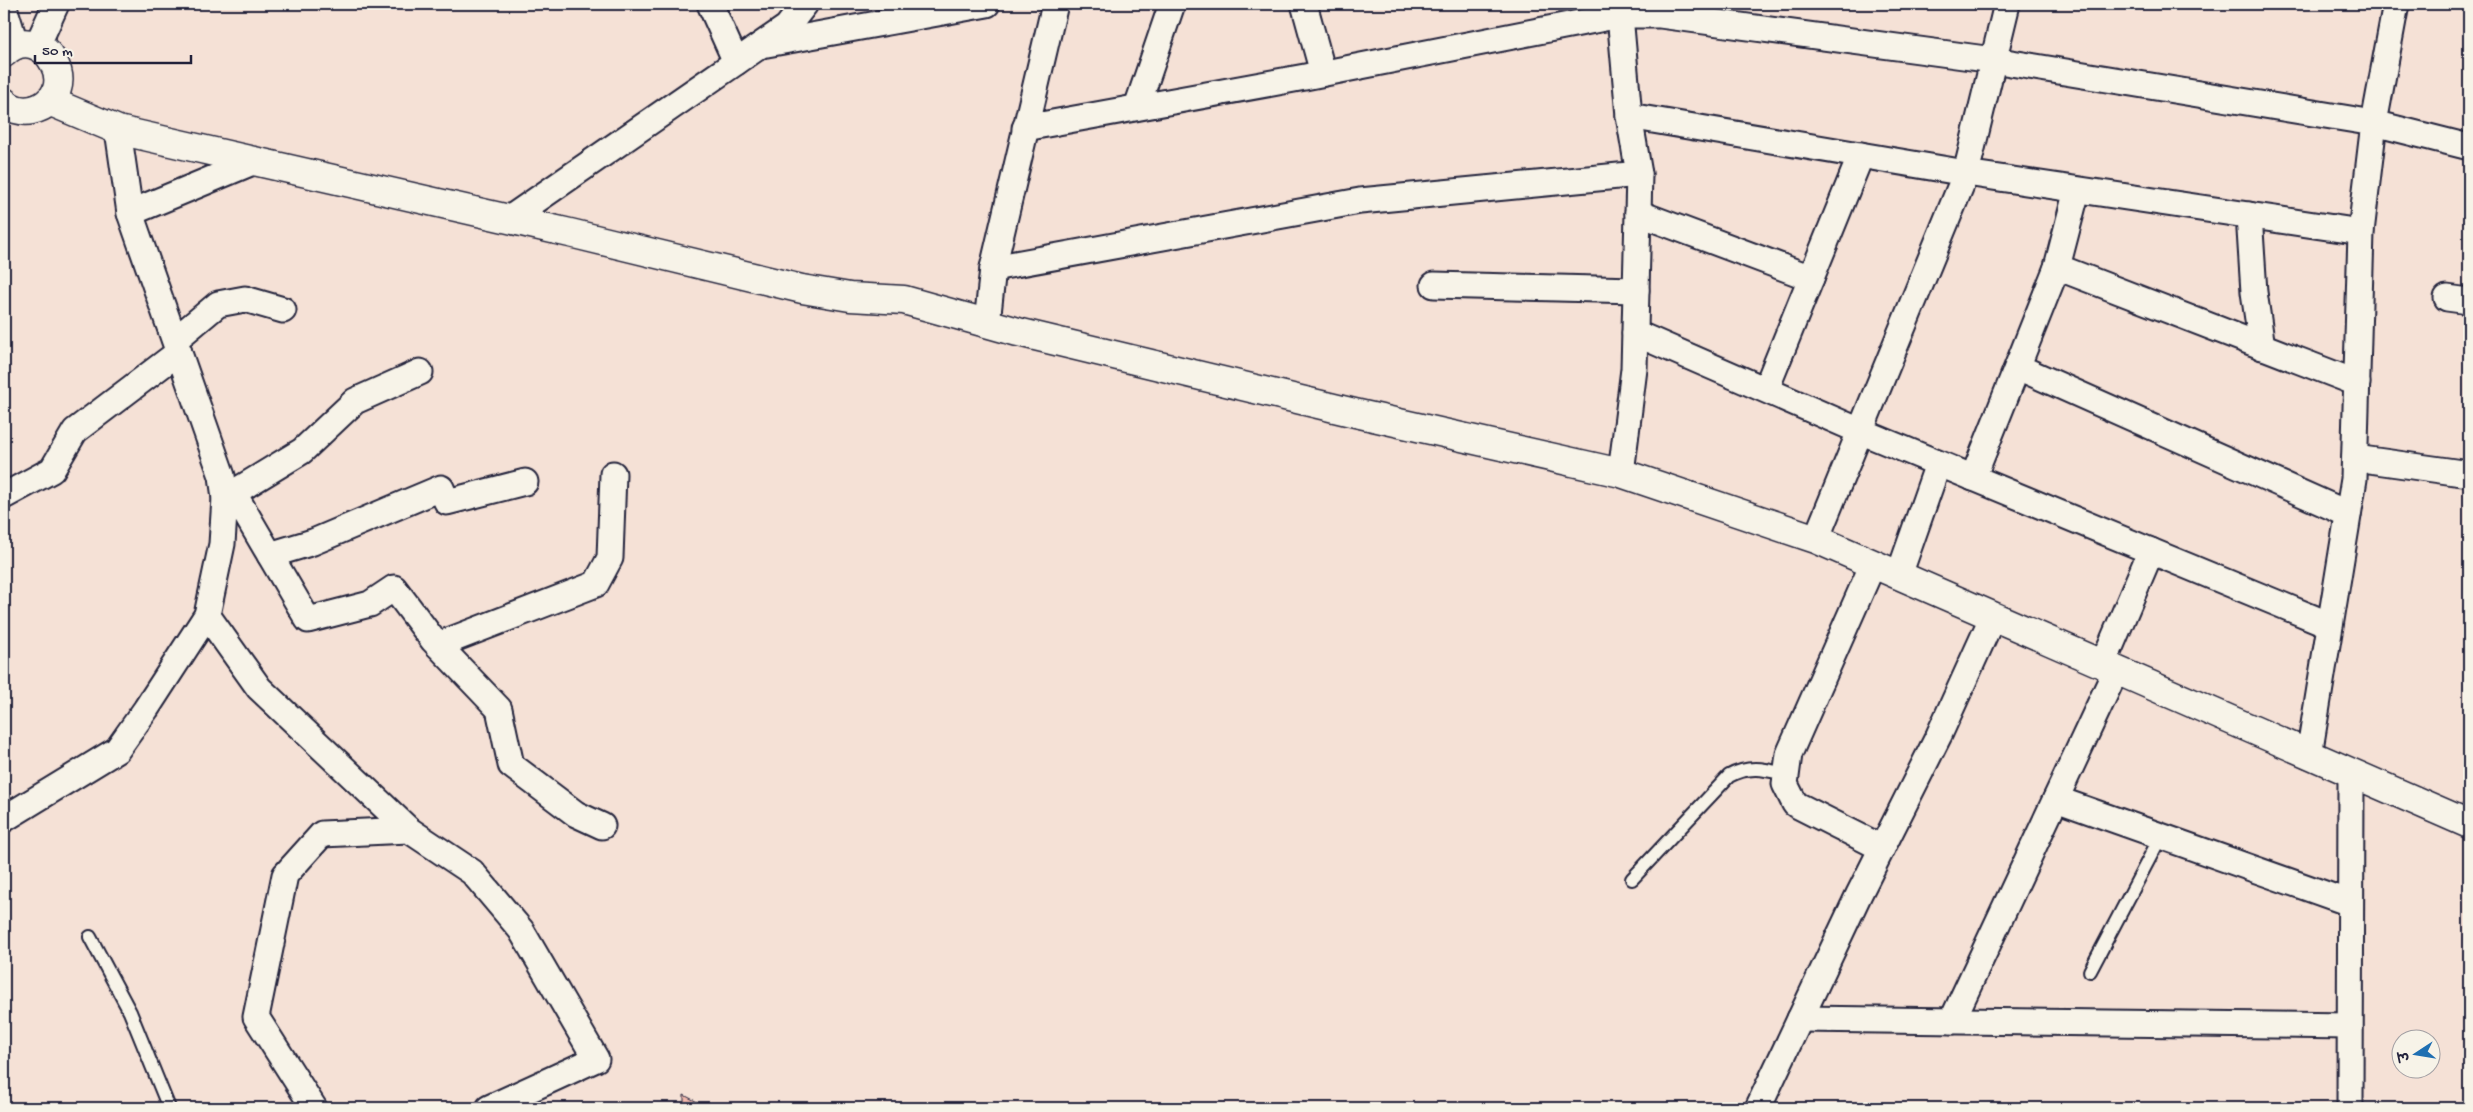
<svg xmlns="http://www.w3.org/2000/svg" width="2473" height="1112" font-family="'Gochi Hand','Playpen Sans Deva',sans-serif">
  <style>
    .building { fill: #f1b7ac; stroke: #22223b }
    .lines { fill: none; stroke-linecap: round; stroke-linejoin: round }
    .service-casing { stroke: #22223b; stroke-width: 16 }
    .minor-casing { stroke: #22223b; stroke-width: 29 }
    .tertiary-casing { stroke: #22223b; stroke-width: 31 }
    .service { stroke: #f7f3e8; stroke-width: 12 }
    .minor { stroke: #f7f3e8; stroke-width: 25 }
    .tertiary { stroke: #f7f3e8; stroke-width: 28 }
  </style>
  <rect width="100%" height="100%" fill="#f5e1d6"/>
  <filter id="ink" filterUnits="userSpaceOnUse"><feTurbulence type="fractalNoise" baseFrequency=".02" numOctaves="2"/><feDisplacementMap in="SourceGraphic" scale="10" xChannelSelector="R" yChannelSelector="G"/><feConvolveMatrix kernelMatrix="1 2 1 2 8 2 1 2 1" color-interpolation-filters="sRGB"/></filter>
  <g filter="url(#ink)">
    <!-- building -->
    <polygon class="building" points="684,1095 709,1108 684,1108"/>
    <g class="lines">
      <defs>
        <g id="service">
          <path d="M1632 879 1729 776C1749 765 1764 769 1785 774"/>
          <polyline points="90,937 130,1012 169,1108"/>
          <polyline points="2090,971 2161,836"/>
        </g>
        <g id="minor">
          <polyline points="710,4 736,62"/>
          <polyline points="1304,4 1323,73"/>
          <polyline points="2007,4 1966,173 2361,232"/>
          <polyline points="2396,4 2374,123 2469,147"/>
          <polyline points="4,7 16,46"/>
          <polyline points="767,44 987,4"/>
          <polyline points="37,46 56,4"/>
          <polyline points="1137,107 1172,4"/>
          <polyline points="1629,116 1966,173 1816,539"/>
          <polyline points="1025,128 1305,77 1620,15 1660,15 1993,60 2374,123 2361,232 2354,479 2309,755"/>
          <polyline points="130,213 255,161"/>
          <polyline points="1638,213 1811,278"/>
          <polyline points="2249,215 2254,292 2262,347"/>
          <polyline points="509,219 787,27 805,4"/>
          <polyline points="2057,267 2357,383"/>
          <polyline points="993,268 1360,201 1639,174 1629,116 1619,4"/>
          <polyline points="1434,285 1636,290"/>
          <polyline points="2447,298 2469,301"/>
          <polyline points="987,323 993,268 1055,4"/>
          <polyline points="1635,333 1860,431 2330,625"/>
          <polyline points="175,340 218,304 245,299 283,310"/>
          <polyline points="2018,367 2348,514"/>
          <polyline points="1766,389 1861,155"/>
          <polyline points="2355,458 2469,474"/>
          <polyline points="1621,473 1634,369 1639,174"/>
          <polyline points="1973,478 2057,267 2077,190"/>
          <polyline points="233,492 308,620 370,604 394,588 433,640 499,709 511,765 576,814 602,826"/>
          <polyline points="4,496 52,470 75,431 179,352"/>
          <polyline points="225,498 302,451 355,401 420,372"/>
          <polyline points="270,555 313,542 441,488 447,502 525,482"/>
          <polyline points="1873,564 1789,754 1785,784 1795,804 1882,848"/>
          <polyline points="1899,575 1938,464"/>
          <polyline points="207,615 259,688 409,830"/>
          <polyline points="438,645 596,584 610,558 613,474"/>
          <polyline points="2103,664 2151,551"/>
          <polyline points="2056,799 2350,903"/>
          <polyline points="4,819 117,750 146,709 207,615 222,544 225,498 222,476 130,213 118,130"/>
          <polyline points="1800,1019 2349,1026"/>
          <polyline points="1952,1021 2116,670"/>
          <polyline points="314,1108 256,1017 285,875 322,834 409,830 472,872 521,930 596,1059 489,1108"/>
          <polyline points="1758,1108 1859,894 1939,735 1993,616"/>
          <polyline points="2350,1108 2351,773"/>
        </g>
        <g id="tertiary">
          <path d="M4 53C43 16 88 96 32 110 22 112 11 109 4 102"/>
          <polyline points="49,101 118,130 570,233 802,289 850,297 904,300 1018,332 1355,413 1621,473 1816,539 2469,824"/>
        </g>
      </defs>
      <!-- service casing -->
      <use href="#service" class="service-casing"/>
      <!-- minor casing -->
      <use href="#minor" class="minor-casing"/>
      <!-- tertiary casing -->
      <use href="#tertiary" class="tertiary-casing"/>
      <!-- service -->
      <use href="#service" class="service"/>
      <!-- minor -->
      <use href="#minor" class="minor"/>
      <!-- tertiary -->
      <use href="#tertiary" class="tertiary"/>
    </g>
  </g>
  <!-- margin -->
  <rect width="2473" height="1112" fill="none" stroke="#f7f3e8" stroke-width="20"/>
  <rect x="10" y="10" width="2453" height="1092" fill="none" stroke="#22223b" stroke-width="2" filter="url(#ink)"/>
  <!-- north arrow -->
  <g transform="translate(2416 1054) rotate(258)"><circle r="24" fill="#f7f3e8" stroke="#a29fa3"/>
  <path d="M0-4L9 19L0 12L-9 19Z" fill="#1f6fb2"/>
  <text y="-8" font-size="14" font-weight="bold" text-anchor="middle" fill="#22223b">उ</text>
  </g>
  <!-- scale -->
  <path d="M35 55v8h156v-8" fill="none" stroke="#22223b" stroke-width="2.5"/>
  <text x="42" y="55" font-size="15" fill="#22223b" stroke="#f7f3e8" stroke-width="4" paint-order="stroke">50 m</text>
</svg>
